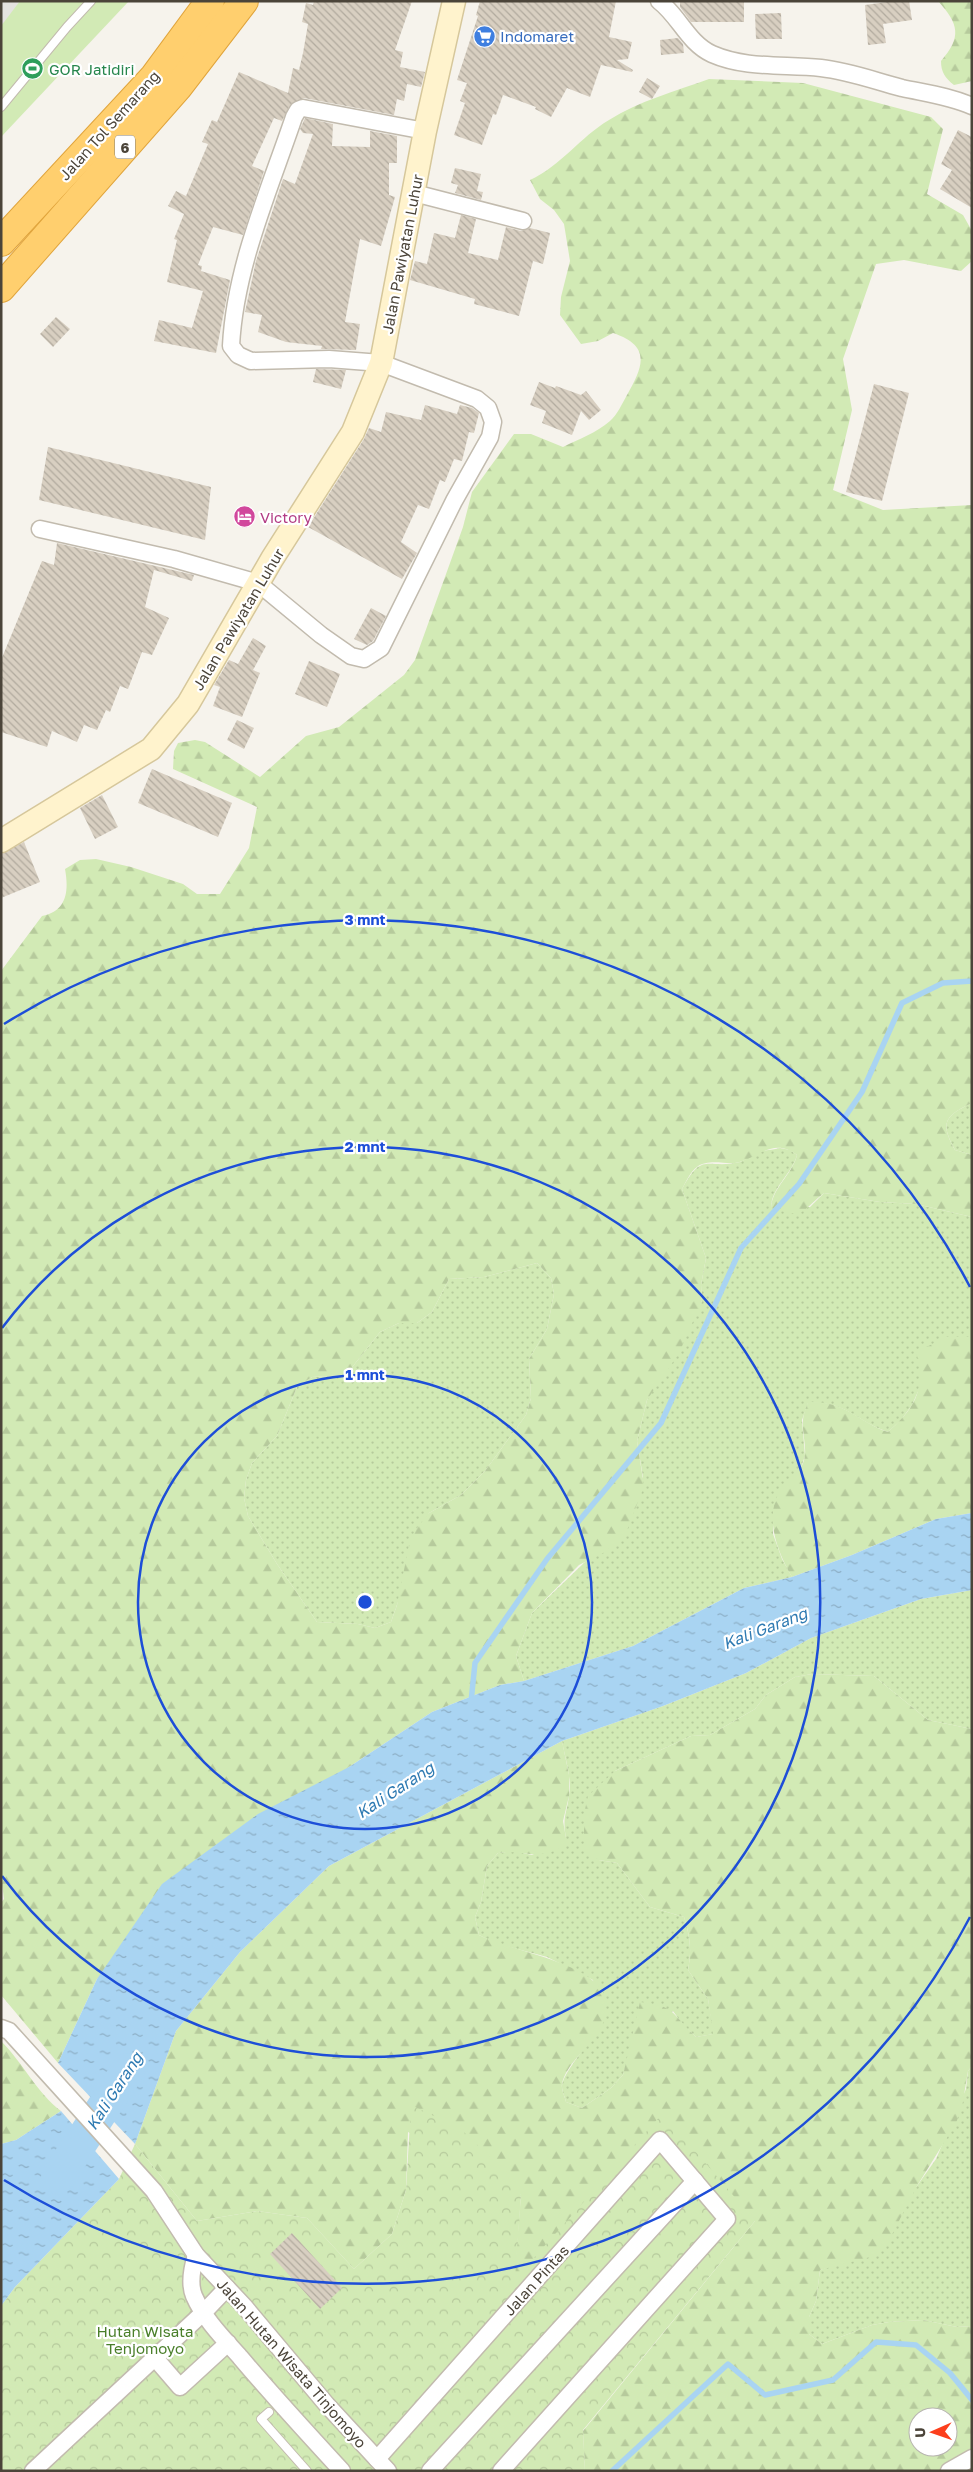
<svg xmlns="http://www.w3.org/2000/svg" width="973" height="2472" font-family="'Golos Text',sans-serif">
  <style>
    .grass { fill: url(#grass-dots) }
    .forest { fill: url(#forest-firs); fill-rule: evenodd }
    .park { fill: url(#park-crowns) }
    .pitch { fill: #d2eab5 }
    .parking { fill: #e5e3e0 }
    .water { fill: url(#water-ripples) }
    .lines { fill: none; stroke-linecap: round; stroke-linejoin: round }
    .stream { stroke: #a9d4f2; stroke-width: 5.5 }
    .river { stroke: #a9d4f2; stroke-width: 34 }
    .building { fill: url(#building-back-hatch) }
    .service-casing { stroke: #c2bbae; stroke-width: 10 }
    .minor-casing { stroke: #c2bbae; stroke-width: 19 }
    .secondary-casing { stroke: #d6c79b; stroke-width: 25 }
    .motorway-casing { stroke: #e0a43c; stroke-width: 30 }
    .service { stroke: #fff; stroke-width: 8 }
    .minor { stroke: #fff; stroke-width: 16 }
    .secondary { stroke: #fff3cd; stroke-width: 22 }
    .motorway { stroke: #ffcf6e; stroke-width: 28 }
    .ring { fill: none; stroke: #1d4ed8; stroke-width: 2.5 }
    .labels { text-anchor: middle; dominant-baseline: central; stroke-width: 4.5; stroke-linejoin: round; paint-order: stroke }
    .shield { fill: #fff; stroke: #817c74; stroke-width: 1 }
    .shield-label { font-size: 14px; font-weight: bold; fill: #4b4439 }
    .shop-label { font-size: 15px; fill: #366cbe; stroke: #fff; text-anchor: start }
    .leisure-label { font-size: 15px; fill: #27864d; stroke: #fff; text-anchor: start }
    .street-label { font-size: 15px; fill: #4b4439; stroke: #fff }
    .hotel-label { font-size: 15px; fill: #b23c85; stroke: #fff; text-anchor: start }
    .park-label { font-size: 15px; fill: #4a7f2a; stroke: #fff }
    .water-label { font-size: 16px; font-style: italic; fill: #2e7ab2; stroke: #fff }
    .centre { fill: #1d4ed8; stroke: #fff; stroke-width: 2.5 }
    .ring-label { font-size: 15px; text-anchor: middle; font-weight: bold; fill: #1d4ed8; stroke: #fff; stroke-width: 4.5; stroke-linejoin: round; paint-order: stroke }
  </style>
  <defs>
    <pattern id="grass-dots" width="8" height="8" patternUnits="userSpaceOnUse" patternTransform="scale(1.25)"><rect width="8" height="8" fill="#d2eab5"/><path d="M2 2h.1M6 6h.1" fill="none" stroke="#b6ca9c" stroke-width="1.8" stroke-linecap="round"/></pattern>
    <pattern id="forest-firs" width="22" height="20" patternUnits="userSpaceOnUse" patternTransform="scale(1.25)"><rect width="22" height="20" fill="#d2eab5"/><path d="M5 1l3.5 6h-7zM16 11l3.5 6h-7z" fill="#b6ca9c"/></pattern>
    <pattern id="park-crowns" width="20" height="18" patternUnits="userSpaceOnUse" patternTransform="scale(1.25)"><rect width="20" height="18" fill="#d2eab5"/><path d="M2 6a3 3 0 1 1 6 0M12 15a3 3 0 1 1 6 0" fill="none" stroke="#b6ca9c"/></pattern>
    <pattern id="water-ripples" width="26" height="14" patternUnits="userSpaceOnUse" patternTransform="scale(1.25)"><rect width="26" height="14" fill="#a9d4f2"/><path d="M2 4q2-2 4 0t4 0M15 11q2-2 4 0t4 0" fill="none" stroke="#8caec5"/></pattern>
    <pattern id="building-back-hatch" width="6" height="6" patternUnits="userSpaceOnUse" patternTransform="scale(1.25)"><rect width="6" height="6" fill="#d8cfc1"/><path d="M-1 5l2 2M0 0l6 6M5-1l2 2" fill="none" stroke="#b1aa9e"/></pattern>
  </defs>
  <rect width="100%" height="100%" fill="#f6f3ec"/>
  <!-- grass -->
  <g class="grass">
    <path d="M972 1103V1155L955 1150C940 1123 944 1116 972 1103Z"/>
    <path d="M780 1148 790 1150 797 1155C792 1174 771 1188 771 1208L810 1207 824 1193 880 1202 916 1204 972 1217V1337H947L921 1370 920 1387 912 1405 901 1420 888 1432C855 1421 847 1401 808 1403L802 1420 805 1456 799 1473 786 1484 773 1516V1534L782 1559 792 1577 744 1588 633 1646 524 1681 516 1656 532 1613 586 1561 643 1477 637 1441 647 1400 702 1301 701 1285 706 1258 682 1189C703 1150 706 1170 740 1162 746 1160 751 1155 757 1152 764 1150 773 1150 780 1148Z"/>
    <polygon points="537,1263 551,1278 554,1294 547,1329 529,1359 531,1398 526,1415 485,1471 461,1495 429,1513 391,1622 375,1628 358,1624 317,1622 277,1564 248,1516 244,1498 246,1480 252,1463 277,1436 297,1387 312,1377 346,1375 380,1332 399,1323 417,1323 432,1312 449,1279 484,1277"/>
    <path d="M972 1590V1729L928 1720 874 1676 812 1674 795 1677 766 1695 755 1709 710 1735 691 1736 615 1771 599 1860 617 1863 650 1907 684 1917C690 1936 692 1950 688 1970L708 1999 714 2034 696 2037 683 2025 673 2011 628 2058 623 2075 611 2088 582 2108 566 2102C565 2097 562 2091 562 2087 561 2075 592 2039 600 2027L593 1980 547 1957 495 1943 479 1935 475 1917 481 1902 487 1866 498 1853 514 1851 532 1855 566 1838C562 1816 567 1814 569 1795 572 1778 565 1758 562 1741L663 1706 746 1673 811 1638 921 1599Z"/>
    <polygon points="972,2066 972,2326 957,2327 923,2320 889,2322 872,2325 822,2344 809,2334 809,2317 816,2301 820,2270 837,2264 917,2186 936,2159 966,2089 968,2071"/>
  </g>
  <!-- forest -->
  <g class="forest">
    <path d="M938 1H972V81L954 85C945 78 941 72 941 61 962 37 959 24 938 1Z"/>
    <path d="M709 79 803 83 931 117 943 129 927 194 963 215 972 231V261L961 271 904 260 876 264 843 359 852 410 833 490 883 510 972 505V1103C944 1116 940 1123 955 1150L972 1155V1217L916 1204 880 1202 824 1193C798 1214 806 1218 771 1208 772 1188 792 1175 797 1155 773 1136 756 1160 735 1163 723 1164 708 1159 697 1167 690 1172 686 1182 682 1189L706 1258 701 1285 702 1301 679 1353 647 1400 637 1441 644 1486 626 1533 605 1552 579 1565 532 1613 516 1656 524 1681 500 1685 432 1712 349 1767 97 1979 58 2063 1 1995V1903L4 1899 1 1876V971L42 916C67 911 69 891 65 869L80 860 96 859 131 867 183 884 197 894H220L249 848 257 807 173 769 174 751 178 743 195 740 205 742 260 777 306 736 339 727 404 675 415 660 463 527 472 492 514 434H531L563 447C579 439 596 433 610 421 617 415 622 404 627 395 643 367 652 346 613 333L598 341 581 344 560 315 561 297 570 261 564 224 554 210 540 199 530 180C561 166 580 137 609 120 639 101 676 91 709 79ZM537 1263 551 1278 554 1294 547 1329 529 1359 531 1398 526 1415 485 1471 461 1495 429 1513 417 1528 409 1545 397 1605 391 1622 375 1628 358 1624 317 1622 277 1564 248 1516 244 1498 246 1480 252 1463 277 1436 297 1387 312 1377 346 1375 380 1332 399 1323H417L432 1312 449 1279 484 1277Z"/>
    <path d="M947 1337H972V1513L936 1519 852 1555 792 1577C776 1550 761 1510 786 1483 795 1474 803 1470 805 1455 806 1444 802 1432 803 1421 803 1415 806 1408 808 1402 847 1401 856 1421 888 1432 916 1407 926 1388 916 1352Z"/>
    <path d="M812 1674 874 1676 928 1720 972 1729V2066L968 2071 962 2107 956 2123 917 2186 885 2248 870 2257 820 2270 816 2301 809 2317V2334L822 2344 872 2325 889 2322 923 2320 957 2327 972 2326V2471H585L583 2431 755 2221 514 2280 521 2195 408 2132 406 2190 392 2234 354 2269 307 2218 257 2211 197 2221 135 2144 176 2031 240 1952 329 1866 562 1741 569 1775V1796L563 1821 566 1838 564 1846C535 1862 527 1849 498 1853L487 1866 481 1902 475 1917 479 1935C510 1951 588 1961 604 1994 606 1998 606 2005 606 2009 606 2039 568 2056 562 2084 561 2089 565 2097 566 2102L582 2108 611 2088 623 2075 640 2002C677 2006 672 2015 696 2037L713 2034 708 1999 688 1970C692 1950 690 1936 684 1917L650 1907 617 1863 599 1860 584 1851V1814L588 1796 615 1771 691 1736 710 1735 755 1709 766 1695 795 1677ZM918 2417H948V2447H918Z"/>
    <path d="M1 2041C23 2063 37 2093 61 2111L16 2140 1 2144Z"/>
  </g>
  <!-- park -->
  <polygon class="park" points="411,2105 461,2129 500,2167 521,2195 515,2279 663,2113 755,2221 583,2430 585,2471 1,2471 1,2306 15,2287 119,2179 135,2144 197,2221 257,2211 307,2218 354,2269 392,2234 406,2190"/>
  <!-- pitch -->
  <polygon class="pitch" points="1,1 129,1 1,137"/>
  <!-- parking -->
  <polygon class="parking" points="1,1 20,1 1,26"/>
  <!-- water -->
  <g class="water">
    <polygon points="972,1513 972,1590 921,1599 811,1638 746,1673 663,1706 562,1741 329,1866 240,1952 176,2031 135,2144 58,2063 97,1979 162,1884 258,1814 349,1767 432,1712 500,1685 524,1681 633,1646 744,1588 792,1577 852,1555 936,1519"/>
    <polygon points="61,2111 119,2179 15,2287 1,2306 1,2144 16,2140"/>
  </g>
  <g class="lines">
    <!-- stream -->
    <g class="stream">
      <polyline points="471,1702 475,1663 547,1559 661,1423 741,1248 799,1184 862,1092 902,1003 943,983 972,981"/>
      <polyline points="612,2471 728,2364 765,2395 833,2380 876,2342 916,2345 950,2373 972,2400"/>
    </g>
    <!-- river -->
    <polyline class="river" points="58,2177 128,2070"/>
  </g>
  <!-- building -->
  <g class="building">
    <polygon points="314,1 412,1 395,50 403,52 400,67 425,72 421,87 407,84 404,101 397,99 394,115 304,98 290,105 282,121 274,118 252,166 264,171 243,235 213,227 198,265 202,266 201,271 230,280 216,353 154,341 159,320 192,328 203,291 167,282 177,240 174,239 184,214 168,206 176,191 186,196 208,144 202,142 212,120 217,122 239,72 288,93 293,68 299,70 303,53 308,24 302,22 306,3 313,5"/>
    <polygon points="480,1 616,1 609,37 632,42 628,59 617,60 633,70 632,72 601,65 590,97 567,88 551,117 535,109 536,107 503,95 496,115 493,114 482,145 454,135 465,103 460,101 467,83 457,80 478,16 476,15"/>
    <polygon points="894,1 909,1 912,20 883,24 886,43 868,45 865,5"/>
    <polygon points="680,2 744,2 744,22 691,22 680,7"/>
    <polygon points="781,13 782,39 756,39 755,14"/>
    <polygon points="678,38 683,44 684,53 661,55 660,40"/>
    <polygon points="647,78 660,86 652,99 639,92"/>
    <polygon points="305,118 333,124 332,146 370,147 370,131 397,136 397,163 389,163 389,195 395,197 381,246 360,239 345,322 360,324 356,350 321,349 322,346 286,342 258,332 262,315 245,312 256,261 283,179 295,184 313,134 303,133 300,129"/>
    <polygon points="958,130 972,137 972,208 940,189 952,170 941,164"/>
    <polygon points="455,168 481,174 477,191 483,192 481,200 455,193 458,185 451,183"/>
    <polygon points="461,215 476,219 468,253 498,260 506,227 521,231 530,228 550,233 543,264 533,261 519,316 474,304 475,299 410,280 415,261 427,264 434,233 455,238"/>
    <polygon points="56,317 70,329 53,347 40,334"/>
    <polygon points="316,369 346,370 341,389 313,382"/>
    <polygon points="539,382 555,388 556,386 581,395 586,391 601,410 589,420 581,411 572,435 542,423 546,411 530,405"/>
    <polygon points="874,384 909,393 882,501 846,492"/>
    <polygon points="425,405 457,414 460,405 472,408 479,413 474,433 469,432 462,461 454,459 445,482 440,480 429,509 418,505 401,542 417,553 402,579 308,527 364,439 369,428 381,432 386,412 421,420"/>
    <polygon points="48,447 211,487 205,540 39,500"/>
    <polygon points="57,543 194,575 192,581 154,570 145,607 169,618 152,655 142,652 128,689 120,686 110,712 106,710 97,730 84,725 77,742 52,731 47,747 1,732 1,660 42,561 54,565"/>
    <polygon points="371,608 386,616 373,641 367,645 354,639"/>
    <polygon points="253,638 266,646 253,670 260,673 242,717 213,706 220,687 214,685 229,660 238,664"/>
    <polygon points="309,661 340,674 327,707 295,694"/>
    <polygon points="237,720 254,728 244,749 227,740"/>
    <polygon points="152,769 232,803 218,837 138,803"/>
    <polygon points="102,795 118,827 95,839 80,808"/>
    <polygon points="24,842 40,882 1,898 1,854"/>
    <polygon points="292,2233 342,2288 320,2309 270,2254"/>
  </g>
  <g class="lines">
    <defs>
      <g id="service">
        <polyline points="1,107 67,27 91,1"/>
        <polyline points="269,2412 261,2419 307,2471"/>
      </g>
      <g id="minor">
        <path d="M659 1C679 16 688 43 712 54 746 69 785 64 821 68 849 71 875 81 902 88 925 93 950 96 972 106"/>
        <polyline points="414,193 523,221"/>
        <path d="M40 529 174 559 258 583 321 635 351 656 364 659 381 648 454 501 490 437 493 422 488 408 477 399 381 363 329 359 251 361 238 355 231 346C235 267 269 191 294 117L298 110 303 108 425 131"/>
        <polyline points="1,2028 9,2031 154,2191 196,2255 244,2306 327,2405 388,2471"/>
        <path d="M196 2255C192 2268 189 2284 194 2296 204 2319 224 2339 240 2357 273 2396 307 2433 342 2471"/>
        <polyline points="155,2358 180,2387 228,2343"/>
        <polyline points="377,2459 660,2140 727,2219 501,2471"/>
        <polyline points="33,2471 204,2312 227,2288"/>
        <polyline points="430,2471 695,2181"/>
        <polyline points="949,2471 972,2458"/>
      </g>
      <polyline id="secondary" points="1,841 151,749 188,704 272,559 353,432 381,363 425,131 454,1"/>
      <g id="motorway">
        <polyline points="1,242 154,77 210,1"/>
        <polyline points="1,288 178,87 244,1"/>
      </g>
    </defs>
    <!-- service casing -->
    <use href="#service" class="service-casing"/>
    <!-- minor casing -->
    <use href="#minor" class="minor-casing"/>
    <!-- secondary casing -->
    <use href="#secondary" class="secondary-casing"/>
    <!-- motorway casing -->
    <use href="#motorway" class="motorway-casing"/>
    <!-- service -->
    <use href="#service" class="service"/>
    <!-- minor -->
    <use href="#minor" class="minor"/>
    <!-- secondary -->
    <use href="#secondary" class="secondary"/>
    <!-- motorway -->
    <use href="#motorway" class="motorway"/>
  </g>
  <!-- distance rings -->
  <g class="ring">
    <circle cx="365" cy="1602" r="227"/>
    <path d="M2 1328A455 455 0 1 1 2 1876"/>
    <path d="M970 1917A682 682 0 0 1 4 2180M4 1024A682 682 0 0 1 970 1287"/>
  </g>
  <!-- icons -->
  <defs>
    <symbol id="supermarket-disc" viewBox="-11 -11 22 22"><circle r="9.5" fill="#3f7fe0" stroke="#fff"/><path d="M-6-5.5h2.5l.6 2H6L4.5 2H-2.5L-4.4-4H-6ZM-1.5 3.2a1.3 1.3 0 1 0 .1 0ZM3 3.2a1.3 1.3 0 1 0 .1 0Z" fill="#fff"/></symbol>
    <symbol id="stadium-disc" viewBox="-11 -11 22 22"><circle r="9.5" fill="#2e9e5b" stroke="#fff"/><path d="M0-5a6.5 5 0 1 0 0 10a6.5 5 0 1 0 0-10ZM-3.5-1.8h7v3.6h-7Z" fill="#fff"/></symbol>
    <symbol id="hotel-disc" viewBox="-11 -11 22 22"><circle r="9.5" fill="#d1479c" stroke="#fff"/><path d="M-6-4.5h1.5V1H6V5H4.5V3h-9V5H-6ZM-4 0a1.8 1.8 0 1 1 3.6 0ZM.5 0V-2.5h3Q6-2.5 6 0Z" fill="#fff"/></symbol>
  </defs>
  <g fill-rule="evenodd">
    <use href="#supermarket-disc" x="472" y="24" width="25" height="25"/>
    <use href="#stadium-disc" x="20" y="56" width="25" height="25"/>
    <use href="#hotel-disc" x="232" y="504" width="25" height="25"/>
  </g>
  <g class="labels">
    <!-- shield labels -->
    <rect class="shield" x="115" y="135.5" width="20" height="23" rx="4"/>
    <g class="shield-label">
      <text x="125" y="147">6</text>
    </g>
    <!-- shop labels -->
    <g class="shop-label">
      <text x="500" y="36">Indomaret</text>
    </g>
    <!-- leisure labels -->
    <g class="leisure-label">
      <text x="49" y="69">GOR Jatidiri</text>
    </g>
    <!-- street labels -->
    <g class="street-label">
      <text transform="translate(109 125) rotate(-48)">Jalan Tol Semarang</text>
      <text transform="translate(402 254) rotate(-79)">Jalan Pawiyatan Luhur</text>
      <text transform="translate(238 619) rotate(-59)">Jalan Pawiyatan Luhur</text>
      <text transform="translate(536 2280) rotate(-48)">Jalan Pintas</text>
      <text transform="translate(292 2363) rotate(49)">Jalan Hutan Wisata Tinjomoyo</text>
    </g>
    <!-- hotel labels -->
    <g class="hotel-label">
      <text x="260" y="517">Victory</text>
    </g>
    <!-- park labels -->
    <g class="park-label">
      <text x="145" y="2331">Hutan Wisata<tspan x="145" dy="17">Tenjomoyo</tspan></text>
    </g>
    <!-- water labels -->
    <g class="water-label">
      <text transform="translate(765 1628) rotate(-21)">Kali Garang</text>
      <text transform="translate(395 1790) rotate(-33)">Kali Garang</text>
      <text transform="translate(114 2091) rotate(-57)">Kali Garang</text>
    </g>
  </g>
  <circle cx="365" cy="1602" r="8" class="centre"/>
  <g class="ring-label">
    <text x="365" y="925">3 mnt</text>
    <text x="365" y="1152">2 mnt</text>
    <text x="365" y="1380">1 mnt</text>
  </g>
  <!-- border -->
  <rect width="973" height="2472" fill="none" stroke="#4b4439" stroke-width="5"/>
  <!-- north arrow -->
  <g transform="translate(933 2432) rotate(268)"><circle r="24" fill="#ffffff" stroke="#b7b4b0"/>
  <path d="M0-4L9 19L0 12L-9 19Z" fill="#fc3f1d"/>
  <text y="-8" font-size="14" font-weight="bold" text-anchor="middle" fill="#4b4439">U</text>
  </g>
</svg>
